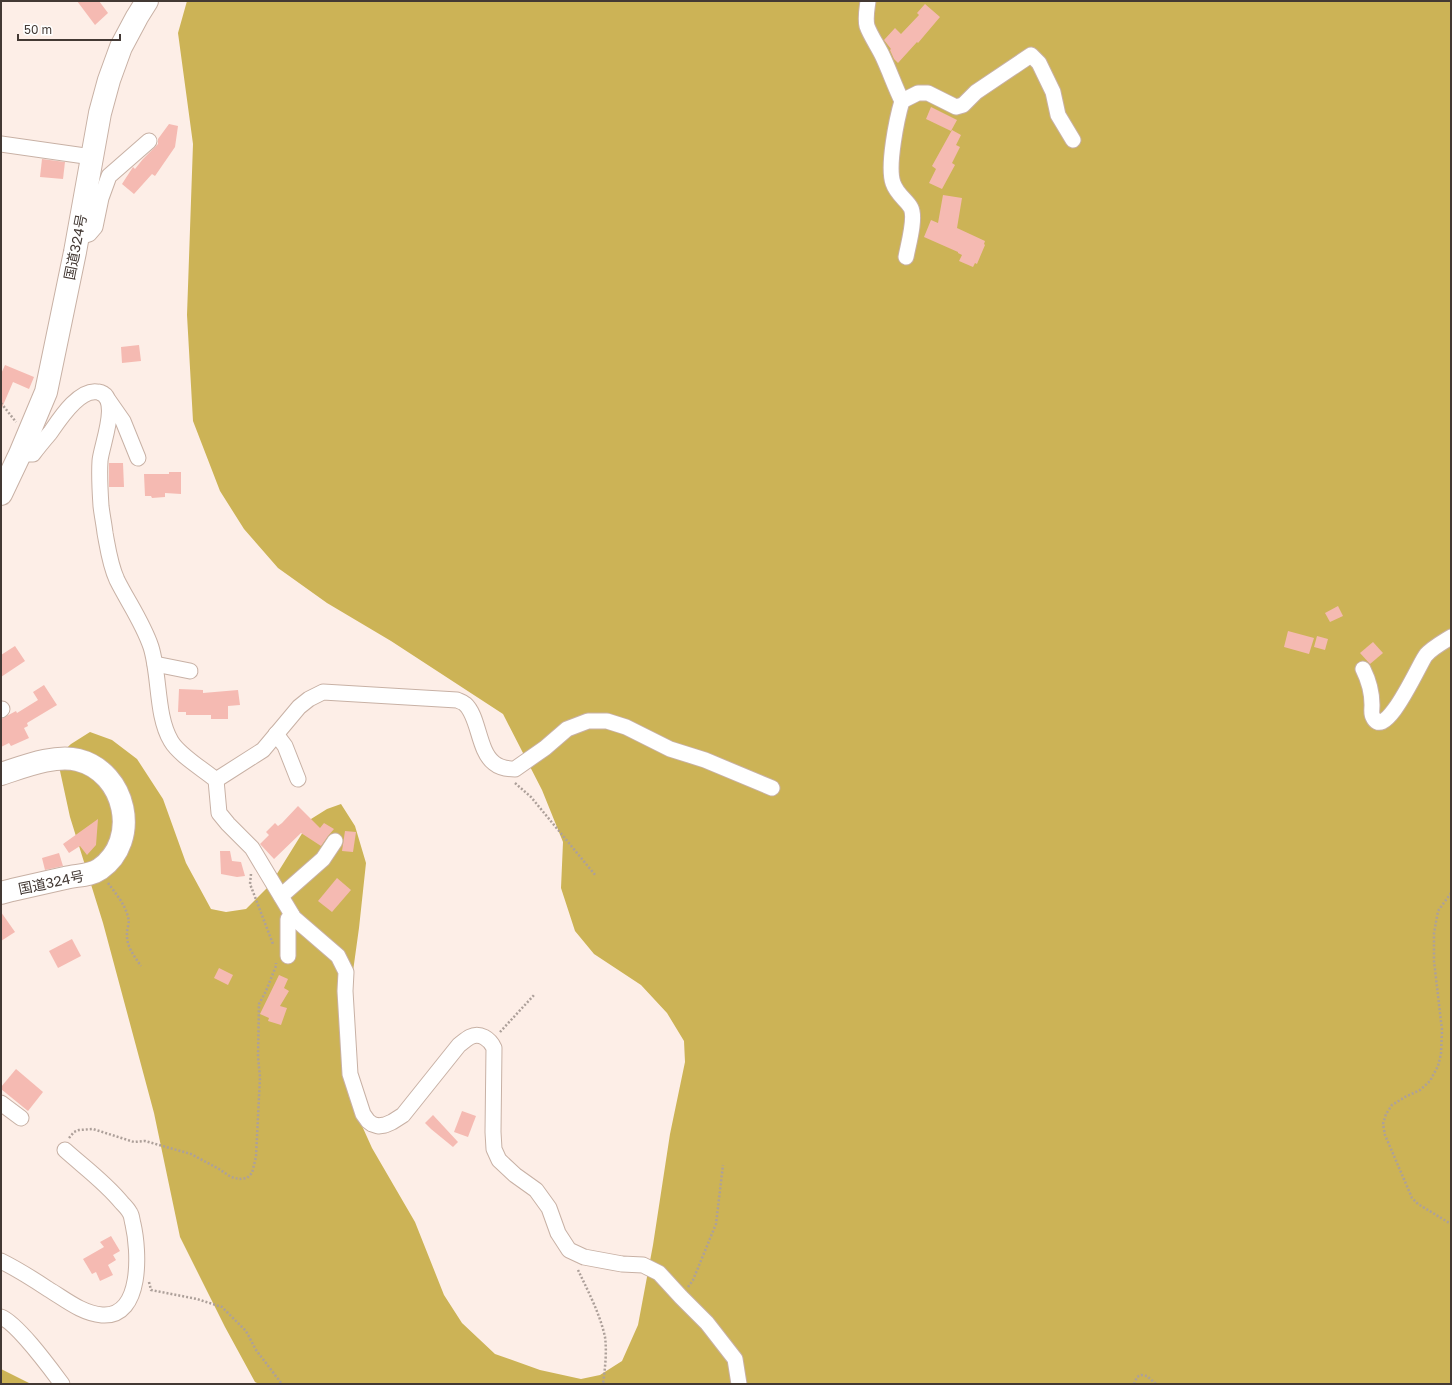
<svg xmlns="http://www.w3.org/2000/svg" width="1452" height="1385" font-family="'Golos Text','Noto Sans JP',sans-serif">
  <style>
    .forest { fill: #ccb356 }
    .building { fill: #f5bab2 }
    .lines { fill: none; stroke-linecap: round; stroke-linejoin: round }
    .minor-casing { stroke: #c8b1a5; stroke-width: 17 }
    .highway-casing { stroke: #c8b1a5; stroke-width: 24 }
    .path { stroke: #ada09a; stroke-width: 2.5; stroke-dasharray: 2 2; stroke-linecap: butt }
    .minor { stroke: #fff; stroke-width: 15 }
    .highway { stroke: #fff; stroke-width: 22 }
    .labels { text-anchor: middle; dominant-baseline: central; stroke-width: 3; stroke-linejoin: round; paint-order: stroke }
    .street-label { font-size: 14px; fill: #433934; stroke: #fff }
  </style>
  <rect width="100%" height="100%" fill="#fdeee7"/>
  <!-- forest -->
  <g class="forest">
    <polygon points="187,1 1451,1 1451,1384 259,1384 255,1382 225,1327 180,1237 154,1113 103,923 70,817 57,757 71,744 90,732 112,740 137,759 163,799 186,863 211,909 226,912 246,909 270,885 311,819 327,809 341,804 355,826 366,863 359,928 341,1058 349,1097 372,1148 415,1222 444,1295 462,1323 495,1354 540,1370 581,1379 600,1375 622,1361 638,1325 653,1245 670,1134 685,1062 684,1041 667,1013 641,985 594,954 575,931 561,888 563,842 542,790 503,714 391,641 327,603 278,568 244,529 220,491 193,421 187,315 193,144 178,33"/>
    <polygon points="1,1369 31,1384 1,1384"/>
  </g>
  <!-- building -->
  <g class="building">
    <polygon points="77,1 99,1 108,13 95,25"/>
    <polygon points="925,4 940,17 918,43 917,42 898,63 894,59 890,50 891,49 884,40 895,28 901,34 919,15 917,13"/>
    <polygon points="931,107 957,120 951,131 926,119"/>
    <polygon points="169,124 178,126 175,147 155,176 152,174 134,194 122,184 133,167 135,169 143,159 158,144 158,139"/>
    <polygon points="952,130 961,135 956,145 960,147 952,163 955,165 942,189 929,183 936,169 932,166"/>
    <polygon points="42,159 65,162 63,179 40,177"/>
    <polygon points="943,195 962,198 957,228 985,241 984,244 985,245 977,264 975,263 973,267 959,261 962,255 958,253 958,252 924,237 931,220 938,223"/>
    <polygon points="139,345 141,361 122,363 121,347"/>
    <polygon points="5,365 34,377 29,389 13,382 1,410 1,374"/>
    <polygon points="109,463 123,463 124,487 109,487"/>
    <polygon points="169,472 181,472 181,494 165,493 165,497 152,498 151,496 145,496 144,474 169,474"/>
    <polygon points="1338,606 1343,616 1330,622 1325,613"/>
    <polygon points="1288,631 1314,638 1309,654 1284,647"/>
    <polygon points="1317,636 1328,639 1325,650 1314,647"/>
    <polygon points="1373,642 1383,653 1370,664 1360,653"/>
    <polygon points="15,646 25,661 1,677 1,655"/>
    <polygon points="44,685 57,705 27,723 28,726 24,728 29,738 11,746 9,743 1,747 1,719 16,711 17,713 38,700 33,692"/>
    <polygon points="179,689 203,690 203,693 238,690 240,705 228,706 228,719 211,719 211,715 186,715 186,712 178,712"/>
    <polygon points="298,806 320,828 324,823 334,829 328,836 321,846 301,833 274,859 260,844 269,835 266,832 275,823 278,826 282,823"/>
    <polygon points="98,819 96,845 87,855 80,846 69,853 63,844"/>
    <polygon points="345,831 356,832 353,852 342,851"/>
    <polygon points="220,851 230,851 232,861 241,862 245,876 237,877 221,874"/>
    <polygon points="59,853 63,866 45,870 42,858"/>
    <polygon points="337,878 351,890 332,912 318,901"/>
    <polygon points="1,912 15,932 1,941"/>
    <polygon points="72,939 81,956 58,968 49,951"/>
    <polygon points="219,968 233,975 228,985 214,978"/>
    <polygon points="279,975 288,979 284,988 289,991 280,1006 287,1008 281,1025 268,1021 269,1018 260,1014"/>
    <polygon points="16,1069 43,1092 28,1111 1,1089 1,1087"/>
    <polygon points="462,1111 476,1116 468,1137 454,1132"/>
    <polygon points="433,1115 458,1142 453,1147 431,1129 425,1123"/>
    <polygon points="111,1236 120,1251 113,1255 116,1260 108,1265 113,1275 100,1281 96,1272 92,1274 83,1259 104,1247 100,1242"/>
  </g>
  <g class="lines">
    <defs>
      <g id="minor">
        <path d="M868 1C867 9 865 18 867 26 870 35 879 48 883 57 890 72 895 87 902 101 897 118 887 166 893 183 897 195 907 200 911 208 916 218 908 246 906 257"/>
        <polyline points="902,101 918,93 928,93 956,107 963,105 976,92 1031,55 1039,63 1053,92 1058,115 1073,140"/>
        <polyline points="1,144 92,157"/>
        <polyline points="77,238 89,234 95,227 101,198 109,176 149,141"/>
        <polyline points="109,401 123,421 138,458"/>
        <path d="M20 454H33C38 447 44 440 50 433 59 420 79 388 98 392 122 396 101 446 100 461 99 476 100 491 101 506 102 515 104 524 105 533 108 549 110 565 117 580 128 602 143 623 151 647 160 676 156 716 171 741 179 755 203 769 216 780L219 813 228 824 252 848 294 918 338 956 346 972 345 991 350 1074 363 1114 368 1121 372 1124 378 1126 385 1125 392 1122 403 1115 459 1045C462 1043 466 1039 470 1037 480 1032 490 1039 494 1048L493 1132 494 1149 499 1160 515 1175 536 1190 549 1208 558 1233 569 1250 584 1257 622 1264 643 1265 659 1273 681 1297 707 1323 735 1359 739 1384"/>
        <polyline points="155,664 190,671"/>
        <path d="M1363 669C1369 681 1372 692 1372 705 1372 709 1371 714 1373 717 1385 744 1421 660 1426 655 1432 648 1443 642 1451 637"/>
        <polyline points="1,710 2,709"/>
        <polyline points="276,734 285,746 298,779"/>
        <path d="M216 780 263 750 299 707 309 699 323 692 457 700C459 701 463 702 465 704 479 716 478 751 494 763 500 768 508 769 515 769L545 748 567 729 588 721H607L626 727 670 749 705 760 772 788"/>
        <polyline points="281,896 323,859 335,841"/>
        <polyline points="288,956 288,919 292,915"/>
        <polyline points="1,1103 21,1118"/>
        <path d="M1 1261C17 1269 33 1279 48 1289 65 1299 81 1313 102 1315 143 1318 139 1250 133 1224 132 1221 132 1216 130 1213 128 1209 125 1206 122 1203 106 1183 84 1167 65 1150"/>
        <path d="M1 1317C18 1324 50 1368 62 1384"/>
      </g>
      <g id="highway">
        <polyline points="1,494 20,454 46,392 75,252 100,113 109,80 121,47 137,17 147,1"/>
        <path d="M1 774C23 767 55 754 78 760 126 772 141 840 100 869 90 876 77 875 65 878 47 882 29 886 12 890L1 893"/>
      </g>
    </defs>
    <!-- minor casing -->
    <use href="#minor" class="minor-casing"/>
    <!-- highway casing -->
    <use href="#highway" class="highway-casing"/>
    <!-- path -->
    <g class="path">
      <polyline points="1,403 16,422"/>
      <polyline points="515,783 531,797 596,876"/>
      <polyline points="251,874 250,884 273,944"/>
      <path d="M108 883C116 894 125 904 128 917 130 923 127 928 127 933 126 946 134 956 141 966"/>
      <polyline points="1451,893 1438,911 1434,933 1434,961 1442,1030 1441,1054 1438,1066 1430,1081 1420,1090 1405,1097 1392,1105 1386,1114 1383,1124 1385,1135 1412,1198 1418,1204 1451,1224"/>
      <polyline points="500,1032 535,994"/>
      <polyline points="69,1138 74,1132 79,1130 93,1129 134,1142 145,1141 191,1154 219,1169 231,1177 239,1179 247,1178 252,1173 256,1157 260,1077 258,1057 259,1004 266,991 276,966 276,963"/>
      <path d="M578 1270C588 1291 600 1314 605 1337 607 1352 605 1369 603 1384"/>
      <polyline points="149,1282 151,1290 197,1299 222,1307 246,1331 256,1350 282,1384"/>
      <polyline points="688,1287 693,1280 716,1224 723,1165"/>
      <polyline points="1134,1384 1137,1377 1141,1375 1147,1376 1156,1384"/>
    </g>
    <!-- minor -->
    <use href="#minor" class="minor"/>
    <!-- highway -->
    <use href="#highway" class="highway"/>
  </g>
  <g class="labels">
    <!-- street labels -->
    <g class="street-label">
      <text transform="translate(75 247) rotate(-79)">国道324号</text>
      <text transform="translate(51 882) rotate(-12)">国道324号</text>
    </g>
  </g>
  <!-- border -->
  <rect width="1452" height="1385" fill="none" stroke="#433934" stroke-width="4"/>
  <!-- scale -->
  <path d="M18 34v6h102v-6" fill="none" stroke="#433934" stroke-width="2"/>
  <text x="24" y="34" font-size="12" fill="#433934" stroke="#ffffff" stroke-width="3" paint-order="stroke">50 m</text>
</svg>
